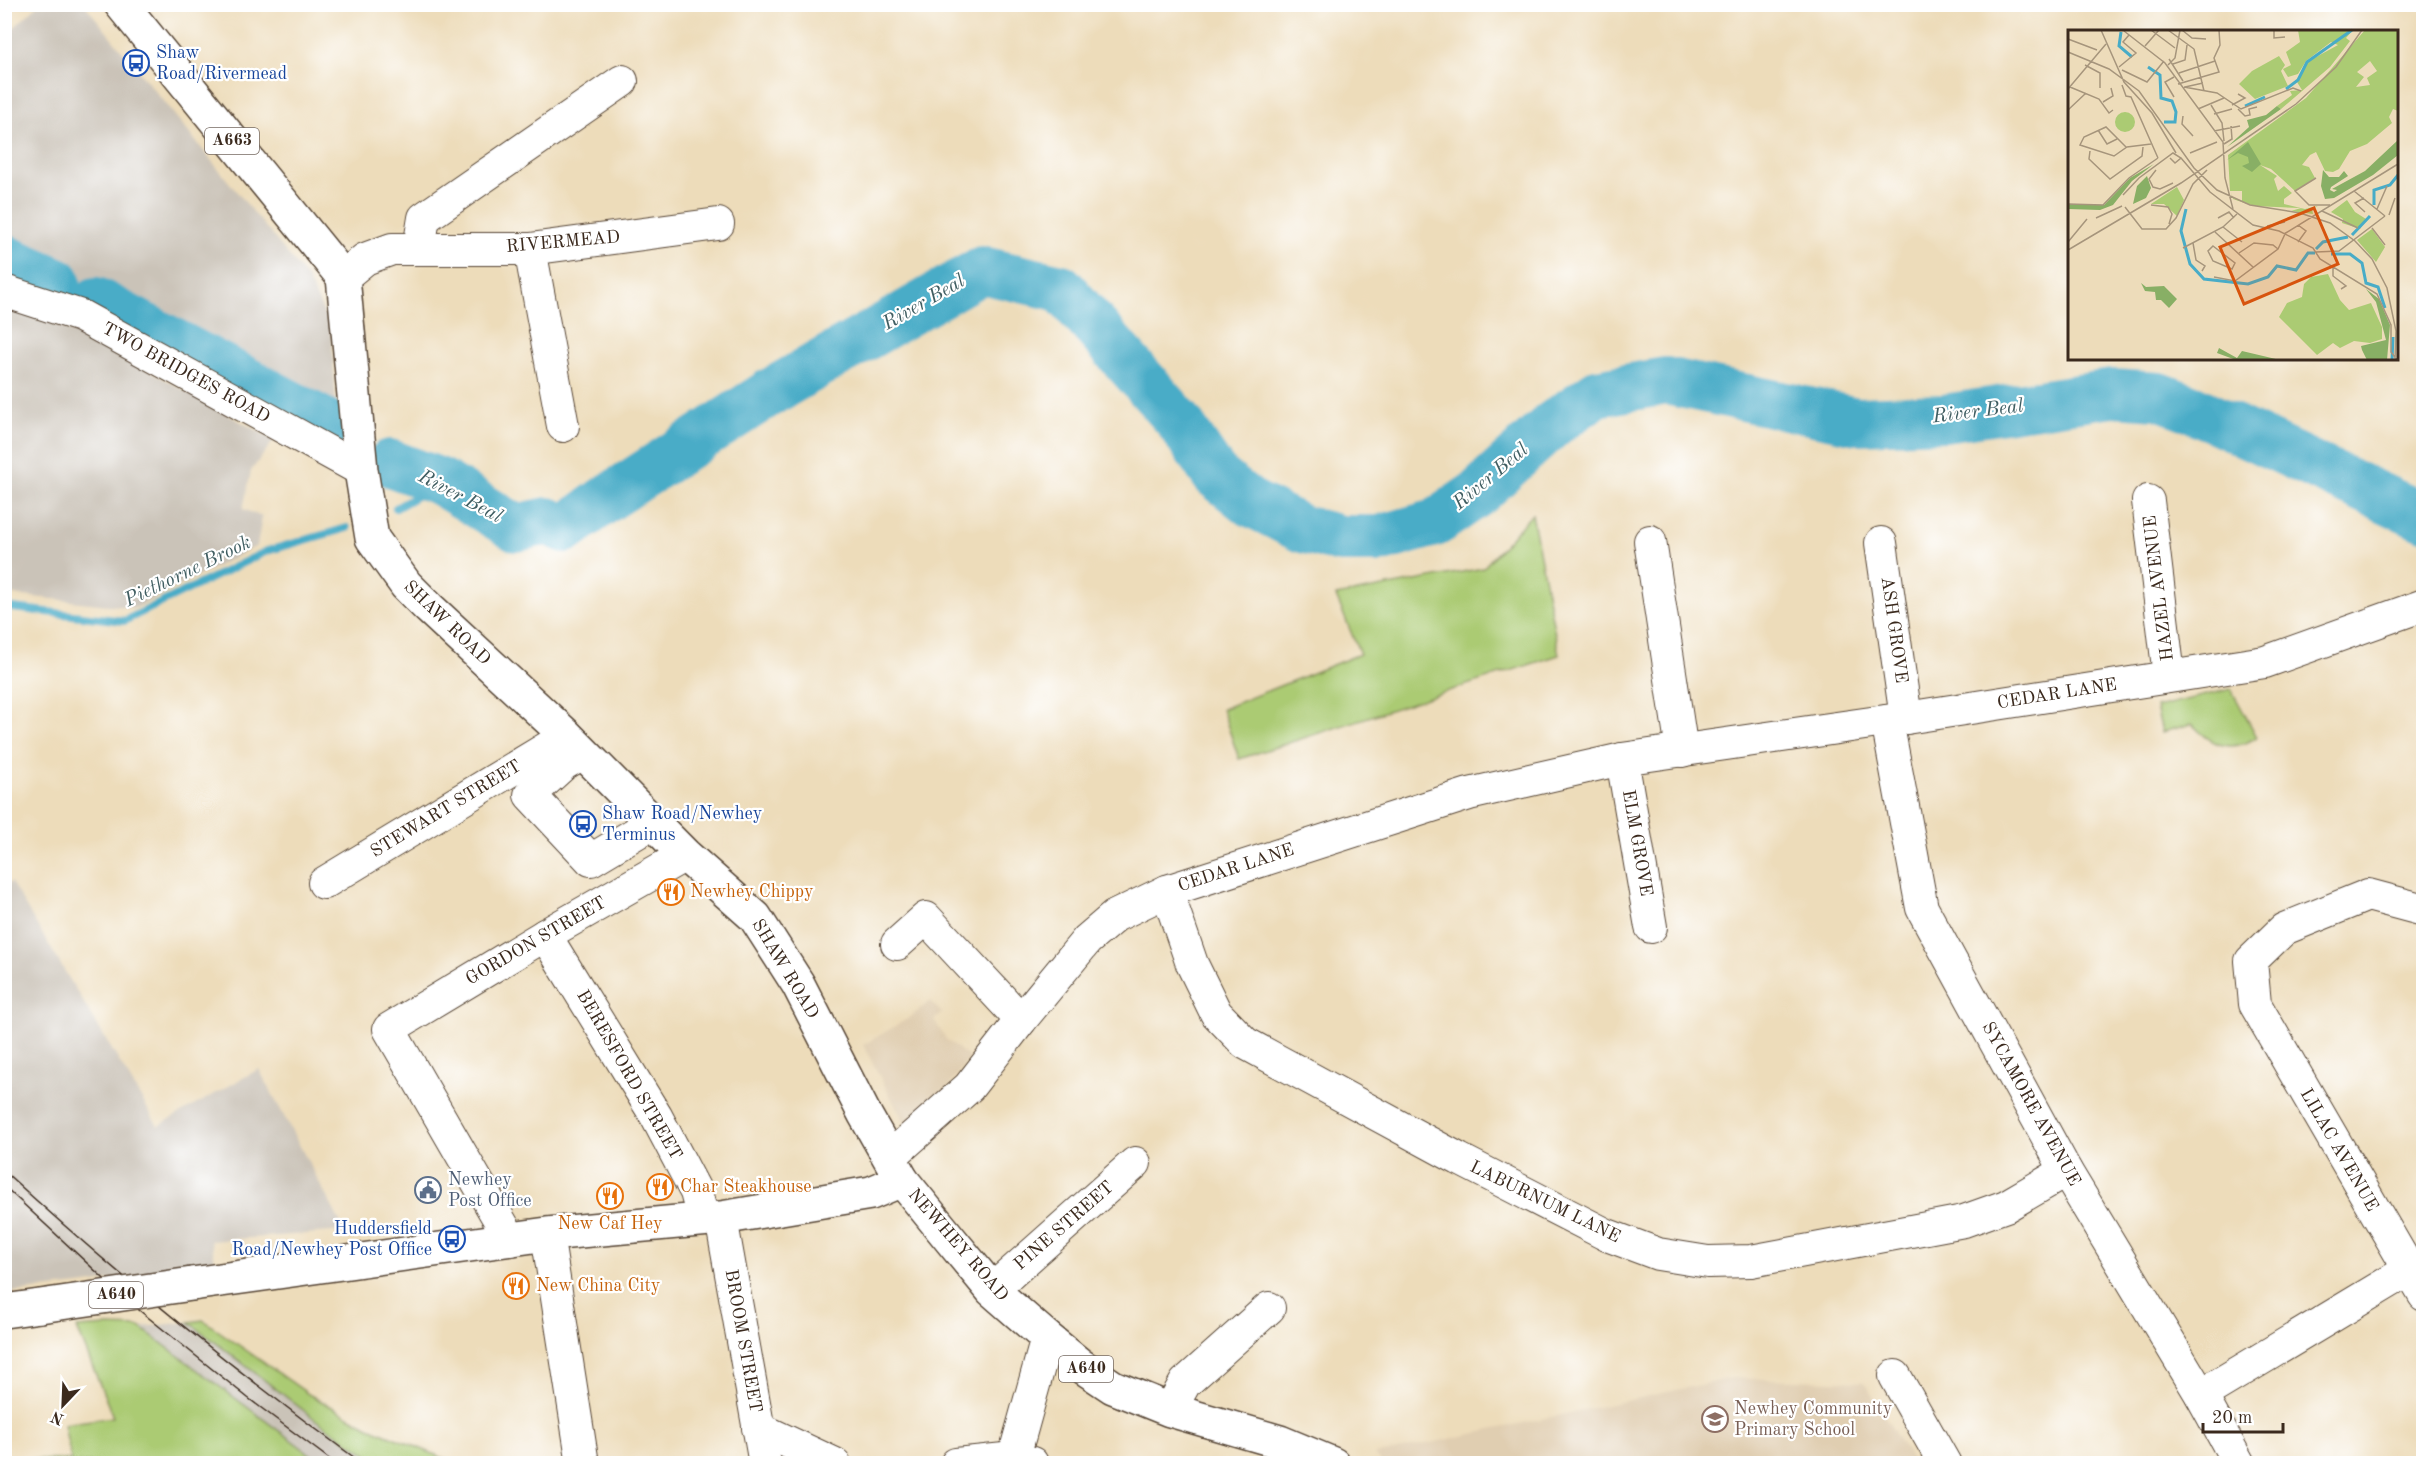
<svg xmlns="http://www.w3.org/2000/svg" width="2428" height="1468" font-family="'Old Standard TT',serif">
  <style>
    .built { fill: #e0ceb1 }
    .industrial { fill: #cac3b8 }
    .green { fill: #abcb73; stroke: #737a48; stroke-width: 1.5 }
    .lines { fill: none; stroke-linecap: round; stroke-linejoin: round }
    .stream { stroke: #48acc7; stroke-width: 8 }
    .river { stroke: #48acc7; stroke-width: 48 }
    .minor-casing { stroke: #564535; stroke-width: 34 }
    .major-casing { stroke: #564535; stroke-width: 36 }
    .minor { stroke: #fff; stroke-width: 32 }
    .major { stroke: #fff; stroke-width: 33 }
    .tram { stroke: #3b2a1e; stroke-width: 1.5 }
    .major-bridge-casing { stroke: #564535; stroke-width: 36; stroke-linecap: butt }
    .major-bridge { stroke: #fff; stroke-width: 33 }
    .labels { text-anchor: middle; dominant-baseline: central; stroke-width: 4.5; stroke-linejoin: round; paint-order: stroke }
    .shield { fill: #fff; stroke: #766a62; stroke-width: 1.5 }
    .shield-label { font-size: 16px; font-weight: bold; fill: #3b2a1e }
    .transit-label { font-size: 18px; fill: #164399; stroke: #fff; text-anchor: start }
    .street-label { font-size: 18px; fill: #3b2a1e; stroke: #fff }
    .food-label { font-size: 18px; fill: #c56008; stroke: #fff; text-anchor: start }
    .service-label { font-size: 18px; fill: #4e5e75; stroke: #fff; text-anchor: start }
    .education-label { font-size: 18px; fill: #785e54; stroke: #fff; text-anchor: start }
    .water-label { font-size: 20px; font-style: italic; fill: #405e62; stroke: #fff }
    .inset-river { fill: none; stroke: #48acc7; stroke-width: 3 }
    .inset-road { fill: none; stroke: #a6957c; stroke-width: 1.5 }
    .view { fill: #d7540e; fill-opacity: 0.15; stroke: #d7540e; stroke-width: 3 }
    .inset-edge { fill: none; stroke: #3b2a1e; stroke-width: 3 }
  </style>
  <rect width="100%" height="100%" fill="#fff"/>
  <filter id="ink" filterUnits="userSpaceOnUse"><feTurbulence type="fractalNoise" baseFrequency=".0167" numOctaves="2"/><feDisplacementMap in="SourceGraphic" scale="12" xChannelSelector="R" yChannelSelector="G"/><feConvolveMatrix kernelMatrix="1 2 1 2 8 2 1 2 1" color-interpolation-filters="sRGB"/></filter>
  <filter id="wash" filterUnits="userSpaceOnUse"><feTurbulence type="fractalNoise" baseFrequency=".008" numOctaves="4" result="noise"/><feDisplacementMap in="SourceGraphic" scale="24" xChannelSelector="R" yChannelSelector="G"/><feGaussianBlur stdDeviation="1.35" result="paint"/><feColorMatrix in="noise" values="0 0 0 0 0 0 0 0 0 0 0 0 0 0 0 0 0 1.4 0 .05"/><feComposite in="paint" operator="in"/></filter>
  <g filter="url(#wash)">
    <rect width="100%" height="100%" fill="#eddcba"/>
    <!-- built -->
    <g class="built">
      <polygon points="930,1001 942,1013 934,1020 946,1039 970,1058 934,1107 905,1124 863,1045 912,1016"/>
      <polygon points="1732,1378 1864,1382 1913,1463 1383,1464 1374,1455"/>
    </g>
    <!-- industrial -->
    <g class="industrial">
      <polygon points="38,5 85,5 307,278 331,327 337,421 5,249 5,36"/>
      <polygon points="4,302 94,340 274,440 251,471 243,509 262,517 257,546 136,608 5,594"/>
      <polygon points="11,882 158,1126 259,1069 345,1231 211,1241 216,1265 79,1285 5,1293 4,886"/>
      <polygon points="189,1322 316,1420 380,1463 322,1463 140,1327"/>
    </g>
    <!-- green -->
    <g class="green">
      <polygon points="1532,514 1559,655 1239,759 1222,709 1360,654 1336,596 1483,568"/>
      <path d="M2231 689 2257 737C2230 754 2211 745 2192 724L2162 732 2156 707Z"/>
      <polygon points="203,1320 310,1395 369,1427 455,1463 380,1463 316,1420 189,1322"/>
      <polygon points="107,1326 140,1327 322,1463 5,1463 5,1459 71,1460 64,1424 113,1417 77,1328"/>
    </g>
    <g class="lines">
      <!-- stream -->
      <g class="stream">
        <polyline points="396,508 441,482"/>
        <polyline points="4,607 124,621 267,551 347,528"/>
      </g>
      <!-- river -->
      <g class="river">
        <polyline points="4,258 57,281"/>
        <polyline points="96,301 332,426"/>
        <polyline points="390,463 441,482 516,528 548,521 565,529 605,500 769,393 982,270 1061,288 1177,419 1215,475 1249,502 1302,529 1341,539 1379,539 1435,523 1477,494 1553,424 1597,393 1666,381 1857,421 1944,418 2112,393 2159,396 2193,409 2424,517"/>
      </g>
    </g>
  </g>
  <g filter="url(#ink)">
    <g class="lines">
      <defs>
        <g id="minor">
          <polyline points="419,248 424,218 622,81"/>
          <polyline points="530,249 563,426"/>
          <polyline points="343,277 365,259 392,249 530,249 718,224"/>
          <polyline points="4,291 81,316 361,470"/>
          <polyline points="2148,501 2169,676"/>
          <polyline points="1650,541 1682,751"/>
          <polyline points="1881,543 1906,718"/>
          <polyline points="1887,721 1922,908 2066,1171 2201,1395 2239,1464"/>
          <polyline points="583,753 564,764 530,795 591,860 651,824"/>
          <polyline points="1622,759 1651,927"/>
          <polyline points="324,883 567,736"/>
          <polyline points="1167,891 1192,964 1216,1013 1245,1043 1459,1159 1607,1235 1658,1254 1708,1262 1751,1261 1964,1221 2006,1206 2066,1171"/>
          <polyline points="2424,910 2368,895 2284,929 2251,961 2255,1004 2424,1295"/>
          <polyline points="545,935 656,1116 696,1192 703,1219"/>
          <polyline points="897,944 926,918 1021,1020"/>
          <polyline points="890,1157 969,1087 1021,1020 1087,940 1115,916 1167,891 1469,794 1622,759 1906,718 2265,662 2424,605"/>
          <polyline points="721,1218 765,1464"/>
          <polyline points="547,1234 583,1464"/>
          <polyline points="511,1240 389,1029 545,935 685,855"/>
          <polyline points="992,1290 1135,1163"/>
          <polyline points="1895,1376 1945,1464"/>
          <polyline points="2201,1395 2409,1270"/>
          <polyline points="1170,1410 1185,1383 1269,1308"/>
          <polyline points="758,1428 835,1464"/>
          <polyline points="956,1464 1014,1458 1032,1463"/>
          <polyline points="1012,1464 1047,1338"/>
        </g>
        <g id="major">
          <polyline points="121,4 343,277 361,470 372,538 406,585 429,608 567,736 685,855 755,917 798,984 864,1113 902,1180 950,1239 992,1290 1047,1338 1080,1365 1113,1387 1170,1410 1280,1442 1333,1464"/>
          <polyline points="192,1284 547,1234 721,1218 871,1193 902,1180"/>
          <polyline points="4,1311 40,1306"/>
        </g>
      </defs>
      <!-- minor casing -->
      <use href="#minor" class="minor-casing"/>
      <!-- major casing -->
      <use href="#major" class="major-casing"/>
      <!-- minor -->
      <use href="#minor" class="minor"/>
      <!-- major -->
      <use href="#major" class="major"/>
      <!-- tram -->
      <g class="tram">
        <path d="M4 1171C118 1276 238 1373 363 1464"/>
        <polyline points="4,1186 129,1302 248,1398 336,1464"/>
      </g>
      <defs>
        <polyline id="major-bridge" points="40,1306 192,1284"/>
      </defs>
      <!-- major-bridge casing -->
      <use href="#major-bridge" class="major-bridge-casing"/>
      <!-- major-bridge -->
      <use href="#major-bridge" class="major-bridge"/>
    </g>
  </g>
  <!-- icons -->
  <defs>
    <symbol id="bus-ring" viewBox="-11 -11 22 22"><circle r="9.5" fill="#fff" stroke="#1a4fb4" stroke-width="1.5"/><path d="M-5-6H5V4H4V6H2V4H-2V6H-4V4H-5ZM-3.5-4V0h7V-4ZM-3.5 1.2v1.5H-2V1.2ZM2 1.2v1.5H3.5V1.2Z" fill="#1a4fb4"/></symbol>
    <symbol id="restaurant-ring" viewBox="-11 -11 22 22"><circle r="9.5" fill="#fff" stroke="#e8710a" stroke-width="1.5"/><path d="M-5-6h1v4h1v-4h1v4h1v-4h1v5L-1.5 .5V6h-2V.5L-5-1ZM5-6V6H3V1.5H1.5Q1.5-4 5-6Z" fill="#e8710a"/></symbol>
    <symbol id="civic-ring" viewBox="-11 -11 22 22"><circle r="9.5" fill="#fff" stroke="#5c6f8a" stroke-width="1.5"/><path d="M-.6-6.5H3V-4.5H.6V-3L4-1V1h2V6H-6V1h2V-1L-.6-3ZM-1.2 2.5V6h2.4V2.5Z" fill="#5c6f8a"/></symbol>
    <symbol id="school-ring" viewBox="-11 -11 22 22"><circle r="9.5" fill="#fff" stroke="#8d6e63" stroke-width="1.5"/><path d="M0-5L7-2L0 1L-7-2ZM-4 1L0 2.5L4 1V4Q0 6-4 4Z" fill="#8d6e63"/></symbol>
  </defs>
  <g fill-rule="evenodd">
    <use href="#bus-ring" x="121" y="48" width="30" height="30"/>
    <use href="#bus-ring" x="568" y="809" width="30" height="30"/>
    <use href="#restaurant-ring" x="656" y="877" width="30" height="30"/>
    <use href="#restaurant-ring" x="645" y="1172" width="30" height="30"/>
    <use href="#civic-ring" x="413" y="1175" width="30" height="30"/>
    <use href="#restaurant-ring" x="595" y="1181" width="30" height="30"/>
    <use href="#bus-ring" x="437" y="1224" width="30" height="30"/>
    <use href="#restaurant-ring" x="501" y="1271" width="30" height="30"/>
    <use href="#school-ring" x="1700" y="1404" width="30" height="30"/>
  </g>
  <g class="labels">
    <!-- shield labels -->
    <g class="shield">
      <rect x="205" y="128" width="54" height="26" rx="4.5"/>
      <rect x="89" y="1282" width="54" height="26" rx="4.5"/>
      <rect x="1059" y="1356" width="54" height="26" rx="4.5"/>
    </g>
    <g class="shield-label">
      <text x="232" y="141">A663</text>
      <text x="116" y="1295">A640</text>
      <text x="1086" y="1369">A640</text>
    </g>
    <!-- transit labels -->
    <g class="transit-label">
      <text x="156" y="53">Shaw<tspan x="156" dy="21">Road/Rivermead</tspan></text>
      <text x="602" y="814">Shaw Road/Newhey<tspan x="602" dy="21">Terminus</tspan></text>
      <text x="432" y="1229" text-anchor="end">Huddersfield<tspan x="432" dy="21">Road/Newhey Post Office</tspan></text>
    </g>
    <!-- street labels -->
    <g class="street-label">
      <text transform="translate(563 242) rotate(-5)">RIVERMEAD</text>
      <text transform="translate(186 373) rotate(29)">TWO BRIDGES ROAD</text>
      <text transform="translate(2159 588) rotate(-97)">HAZEL AVENUE</text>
      <text transform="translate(447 623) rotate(44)">SHAW ROAD</text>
      <text transform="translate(1894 630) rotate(82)">ASH GROVE</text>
      <text transform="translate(2057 694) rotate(-9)">CEDAR LANE</text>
      <text transform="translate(446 809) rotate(-31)">STEWART STREET</text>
      <text transform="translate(1637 843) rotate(80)">ELM GROVE</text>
      <text transform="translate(1236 868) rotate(-18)">CEDAR LANE</text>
      <text transform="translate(536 941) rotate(-30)">GORDON STREET</text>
      <text transform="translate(785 969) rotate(59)">SHAW ROAD</text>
      <text transform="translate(629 1075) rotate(60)">BERESFORD STREET</text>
      <text transform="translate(2031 1104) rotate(61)">SYCAMORE AVENUE</text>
      <text transform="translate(2339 1150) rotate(60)">LILAC AVENUE</text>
      <text transform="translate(1545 1202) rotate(26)">LABURNUM LANE</text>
      <text transform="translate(1064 1226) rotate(-41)">PINE STREET</text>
      <text transform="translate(958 1245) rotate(49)">NEWHEY ROAD</text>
      <text transform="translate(743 1341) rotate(80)">BROOM STREET</text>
    </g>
    <!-- food labels -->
    <g class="food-label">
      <text x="690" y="892">Newhey Chippy</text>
      <text x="680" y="1187">Char Steakhouse</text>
      <text x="610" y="1224" text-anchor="middle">New Caf Hey</text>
      <text x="536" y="1286">New China City</text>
    </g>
    <!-- service labels -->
    <g class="service-label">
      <text x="448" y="1180">Newhey<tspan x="448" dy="21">Post Office</tspan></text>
    </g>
    <!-- education labels -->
    <g class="education-label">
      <text x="1734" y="1409">Newhey Community<tspan x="1734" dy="21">Primary School</tspan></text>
    </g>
    <!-- water labels -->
    <g class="water-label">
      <text transform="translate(924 303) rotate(-30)">River Beal</text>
      <text transform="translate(1978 412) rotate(-7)">River Beal</text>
      <text transform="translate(1491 477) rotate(-40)">River Beal</text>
      <text transform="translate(460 497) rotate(28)">River Beal</text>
      <text transform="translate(188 572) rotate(-26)">Piethorne Brook</text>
    </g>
  </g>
  <!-- overview -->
  <g transform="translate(2068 30)">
    <rect width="330" height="330" fill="#eddcba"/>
    <path d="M230 0H285L278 8 282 11 262 37 213 79 209 76 224 65 222 61 234 60 229 52 239 32 270 15 263 12 238 31 230 44 220 47 215 39 223 35 218 22 232 12ZM297 0H330V81L325 79 321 87 324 93 299 114 282 121 271 139 265 142 257 141 248 122 242 125 234 135 241 137 247 148 227 161 203 139 192 135 209 146 206 149 210 161 216 156 224 163 216 169V174L237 179 250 176 244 179 245 184 223 181 233 178 185 176 165 169 163 162 165 168 174 171V161H162L160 125 238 68ZM302 31 309 41 299 48 302 55 288 57 296 47 289 42ZM211 26 217 35 213 41 220 56 187 69 171 54 184 41ZM47 92a10 10 0 1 1 20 0a10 10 0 1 1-20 0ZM109 157 116 170 109 186 96 174H83ZM279 170 287 182 298 189 292 199 274 193 275 189 263 182ZM304 199 317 217 308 232 289 210ZM260 244 272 270 281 280 303 273 314 297V309L302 313 286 311 272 318 265 313 249 325 211 287 219 273 234 267 236 254 243 247Z" fill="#abcb73" fill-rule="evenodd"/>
    <path d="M209 76 213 79 159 117 181 97 179 90 198 85ZM330 110V125L305 145 266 168 257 169 253 156 255 140 261 147H271L276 141 280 146 263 157 262 160 266 162 269 160 264 159 297 141ZM180 112 193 134 184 142 174 136 181 133 180 127 170 123 159 130ZM86 134 64 151 45 175 32 180 0 179V174L36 175 62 148ZM79 146 83 158 78 168 65 174 69 156ZM73 253 78 257 96 256 109 269 101 278 93 270H88L87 262 77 261ZM298 259 311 269 322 295 319 330H299L294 320 293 316 318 310 308 272ZM151 318 169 328 174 321 212 330H168L149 323Z" fill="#88af65"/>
    <path class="inset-river" d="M53 2 51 16 64 27M80 37 92 45 93 68 104 71 108 82 107 92H96M218 59 230 50 239 32 284 0M177 76 197 67M306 175V160L322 155 330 145M118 179 113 201 122 234 136 249 180 254 200 247 209 236 228 240 240 223H247M284 205 302 186M248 219 255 212 280 207M263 224H282L294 233 298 253 310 257 317 278M324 330 325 307"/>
    <path class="inset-road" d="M33 0 56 52 84 83 108 123M83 0 107 18M100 0 126 19M114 0 124 8 138 9M206 0V8L217 7M56 1 97 33 155 112 157 148 165 179M0 9 29 20M77 16 91 0M126 19 136 61M0 22 41 39 71 61 126 138 149 160 182 175 232 183 262 193 287 211 304 229 319 258 328 301 327 330M101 29 115 51M105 34 117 30 119 15M17 35 32 43V58M100 35 107 28 112 0M51 37 68 23 55 12 61 5M54 40 79 52 96 31M111 43 147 31M106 47 97 52 106 67M110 54 151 42 146 28 152 15 151 0M54 55 58 66 63 67 90 128M2 57 31 69 41 83 45 80M116 57 149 63 173 79 225 58 233 61M117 57 135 53M0 59 38 14M35 72 45 66 43 58M143 75 154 93 156 111M164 75 177 68 170 64M130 79 156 68M170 79 177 86 182 85 181 79 189 77M0 80 18 63M146 84 164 79M115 86 114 94 125 106M30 100 39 114 49 109M146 101 172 96M156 114 164 109 163 96M58 117 38 97 16 107 12 115 46 126 59 117 83 114M22 121 21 129 42 149 74 126 75 117M122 123 149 112M113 128 142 162 185 195 211 201 245 218 252 229 309 264 323 295V322L329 330M88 140 81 149 85 157 92 159 105 153M248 148 227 161 241 175H262M286 161 317 186M55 165 71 148 105 123 113 128 107 133 102 128M296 168 287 173 297 182M0 174 35 175 61 148 90 128M83 175 100 177 104 184 101 194M57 177 74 199H98L108 188 125 154 139 140M309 179 319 156M254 181 290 198M321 185 327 168M28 188 54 176M150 188 161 182 166 188M230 195 238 201 230 212M199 196 217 192M155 197 174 212M304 198 317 215M147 202 185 237M216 204 330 134M0 212 19 189M125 213 128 230 137 236 134 241M145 216 167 233 164 239 145 231 140 221ZM115 218 155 197 169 184M0 220 113 153 228 74 268 37 294 0M248 222 271 221 317 186M171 223 186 213 205 215 210 219M265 237V246L278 256 273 259M146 247 167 251 210 219 217 204"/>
    <path class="view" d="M246 178 270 234 176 274 152 217Z"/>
    <rect width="330" height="330" class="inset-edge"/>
  </g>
  <!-- margin -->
  <rect width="2428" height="1468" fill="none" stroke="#fff" stroke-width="24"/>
  <!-- north arrow -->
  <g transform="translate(63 1405) rotate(203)" stroke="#ffffff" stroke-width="4.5" paint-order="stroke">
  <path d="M0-4.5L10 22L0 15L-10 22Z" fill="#3b2a1e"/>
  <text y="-9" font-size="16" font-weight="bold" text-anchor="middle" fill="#3b2a1e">N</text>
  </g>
  <!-- scale -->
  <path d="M2203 1423v9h80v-9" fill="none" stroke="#3b2a1e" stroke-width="3"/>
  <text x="2212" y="1423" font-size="18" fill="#3b2a1e" stroke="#ffffff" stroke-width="4.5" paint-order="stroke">20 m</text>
</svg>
